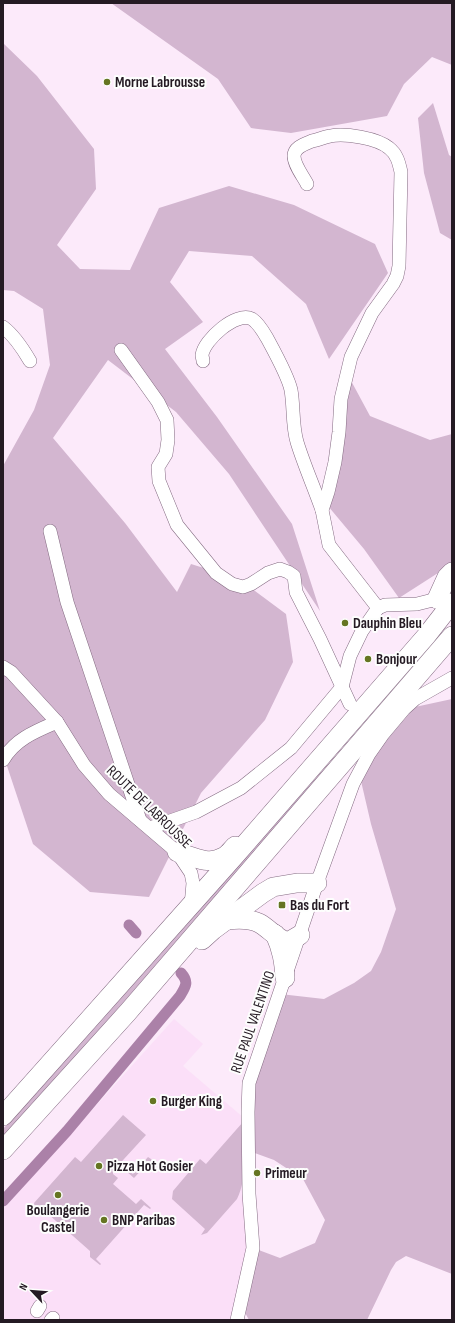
<svg xmlns="http://www.w3.org/2000/svg" width="455" height="1323" font-family="'Sofia Sans Condensed',sans-serif">
  <style>
    .built { fill: #fbdff8 }
    .green { fill: #d3b6d0 }
    .lines { fill: none; stroke-linecap: round; stroke-linejoin: round }
    .canal { stroke: #ab81a8; stroke-width: 11 }
    .minor-casing { stroke: #846b82; stroke-width: 14 }
    .highway-casing { stroke: #846b82; stroke-width: 20 }
    .minor { stroke: #fff; stroke-width: 13 }
    .highway { stroke: #fff; stroke-width: 19 }
    .poi-dot { fill: #657522; stroke: #fdfefd; stroke-width: 1.5 }
    .labels { text-anchor: middle; dominant-baseline: central; stroke-width: 4; stroke-linejoin: round; paint-order: stroke }
    .poi-label { font-size: 15px; font-weight: bold; fill: #241a23; stroke: #fdfefd; text-anchor: start }
    .street-label { font-size: 15px; fill: #241a23; stroke: #fdfefd }
  </style>
  <rect width="100%" height="100%" fill="#fceafa"/>
  <!-- built -->
  <polygon class="built" points="174,1019 203,1044 183,1066 244,1118 249,1243 232,1320 3,1320 3,1209"/>
  <!-- green -->
  <g class="green">
    <polygon points="111,3 452,3 452,65 432,57 404,84 387,116 291,133 251,128 218,79"/>
    <polygon points="3,43 37,76 94,149 96,189 57,245 80,269 130,270 159,208 229,186 294,205 375,244 388,273 329,359 306,304 252,256 189,251 170,282 203,322 165,349 217,417 292,524 320,611 229,474 176,412 108,360 53,438 125,523 177,592 191,564 239,579 286,614 293,662 265,720 201,793 149,897 90,892 33,844 3,754 3,466 34,410 50,365 43,309 14,291 3,290"/>
    <polygon points="433,103 449,155 452,157 452,240 440,233 424,173 418,118"/>
    <polygon points="349,377 370,416 430,440 452,434 452,564 399,598 364,549 328,506"/>
    <polygon points="452,699 452,1274 406,1256 396,1262 391,1270 367,1320 249,1320 241,1305 253,1248 280,1258 315,1243 325,1220 303,1179 274,1160 249,1151 249,1102 280,994 324,999 354,983 371,971 381,952 396,909 371,824 361,781 374,755 415,707"/>
    <polygon points="380,706 124,1002 3,1139 3,1129"/>
    <polygon points="123,1115 146,1135 113,1171 113,1174 118,1178 113,1184 136,1204 141,1199 151,1208 150,1209 144,1205 96,1259 101,1264 100,1265 90,1257 90,1251 39,1206 35,1207 34,1203 75,1157 81,1162"/>
    <path d="M243 1122C243 1144 248 1179 237 1199L207 1233 201 1235 205 1229 172 1199 173 1191 200 1159 206 1164Z"/>
    <polygon points="148,1157 154,1161 152,1163 147,1164 134,1178 126,1171 125,1169 133,1174"/>
  </g>
  <g class="lines">
    <!-- canal -->
    <g class="canal">
      <polyline points="129,925 136,933"/>
      <path d="M3 1201 67 1131 180 996C186 986 189 982 181 973"/>
    </g>
    <defs>
      <g id="minor">
        <path d="M307 184C303 176 294 165 294 156 294 147 305 144 312 141 318 140 324 137 330 136 345 133 377 138 389 148 397 154 399 163 401 172L399 266 397 276 393 284 372 313 351 357 341 399 339 432 335 462 328 492 322 510 329 545 378 608"/>
        <path d="M3 327C15 336 23 349 30 361"/>
        <polyline points="121,350 158,402 167,420 168,440 166,454 158,467 159,481 177,525 216,573 232,584 243,587 251,584 268,573 280,569 288,572 294,576 296,592 320,639 350,704"/>
        <path d="M203 361C203 359 202 357 202 355 204 340 236 311 252 319 258 323 263 331 267 338 274 351 288 376 291 390 294 407 292 425 297 442 304 465 314 487 322 510"/>
        <polyline points="50,531 67,602 140,820"/>
        <polyline points="3,667 11,672 57,722 84,765 109,794 177,852 191,873 193,883 191,906"/>
        <path d="M3 760C15 739 36 731 57 722"/>
        <polyline points="150,828 196,812 241,788 291,748 342,687 350,656 362,631 378,608 385,605 417,604 437,599"/>
        <polyline points="37,1311 40,1306"/>
        <polyline points="51,1320 53,1318"/>
        <polyline points="237,1320 253,1248 249,1194 248,1112 249,1083 317,883 353,784 369,754 383,734 404,709 415,699 452,678"/>
      </g>
      <g id="highway">
        <polyline points="437,599 447,577 452,572"/>
        <path d="M177 852C191 856 209 866 223 857 228 855 231 850 235 846"/>
        <path d="M227 920C237 919 249 918 259 923 269 928 276 939 288 942L300 935"/>
        <path d="M275 934C282 950 284 961 285 978"/>
        <polyline points="202,940 213,930 263,893 273,887 297,883 317,883"/>
        <polyline points="3,1116 232,859 427,635 452,603"/>
        <polyline points="3,1150 128,1012 452,636"/>
      </g>
    </defs>
    <!-- minor casing -->
    <use href="#minor" class="minor-casing"/>
    <!-- highway casing -->
    <use href="#highway" class="highway-casing"/>
    <!-- minor -->
    <use href="#minor" class="minor"/>
    <!-- highway -->
    <use href="#highway" class="highway"/>
  </g>
  <!-- markers -->
  <g class="poi-dot">
    <circle cx="107" cy="82" r="4"/>
    <circle cx="345" cy="623" r="4"/>
    <circle cx="368" cy="659" r="4"/>
    <rect x="278" y="901" width="8" height="8" rx="2"/>
    <circle cx="153" cy="1101" r="4"/>
    <circle cx="99" cy="1166" r="4"/>
    <circle cx="257" cy="1173" r="4"/>
    <circle cx="58" cy="1195" r="4"/>
    <circle cx="104" cy="1220" r="4"/>
  </g>
  <g class="labels">
    <!-- poi labels -->
    <g class="poi-label">
      <text x="115" y="82">Morne Labrousse</text>
      <text x="353" y="623">Dauphin Bleu</text>
      <text x="376" y="659">Bonjour</text>
      <text x="290" y="905">Bas du Fort</text>
      <text x="161" y="1101">Burger King</text>
      <text x="107" y="1166">Pizza Hot Gosier</text>
      <text x="265" y="1173">Primeur</text>
      <text x="58" y="1210" text-anchor="middle">Boulangerie<tspan x="58" dy="17">Castel</tspan></text>
      <text x="112" y="1220">BNP Paribas</text>
    </g>
    <!-- street labels -->
    <g class="street-label">
      <text transform="translate(149 807) rotate(44)">ROUTE DE LABROUSSE</text>
      <text transform="translate(253 1022) rotate(-71)">RUE PAUL VALENTINO</text>
    </g>
  </g>
  <!-- border -->
  <rect width="455" height="1323" fill="none" stroke="#241a23" stroke-width="8"/>
  <!-- north arrow -->
  <g transform="translate(32 1291) rotate(296)" stroke="#fdfefd" stroke-width="3" paint-order="stroke">
  <path d="M0-3L7 15L0 10L-7 15Z" fill="#241a23"/>
  <text y="-6" font-size="11" font-weight="bold" text-anchor="middle" fill="#241a23">N</text>
  </g>
</svg>
